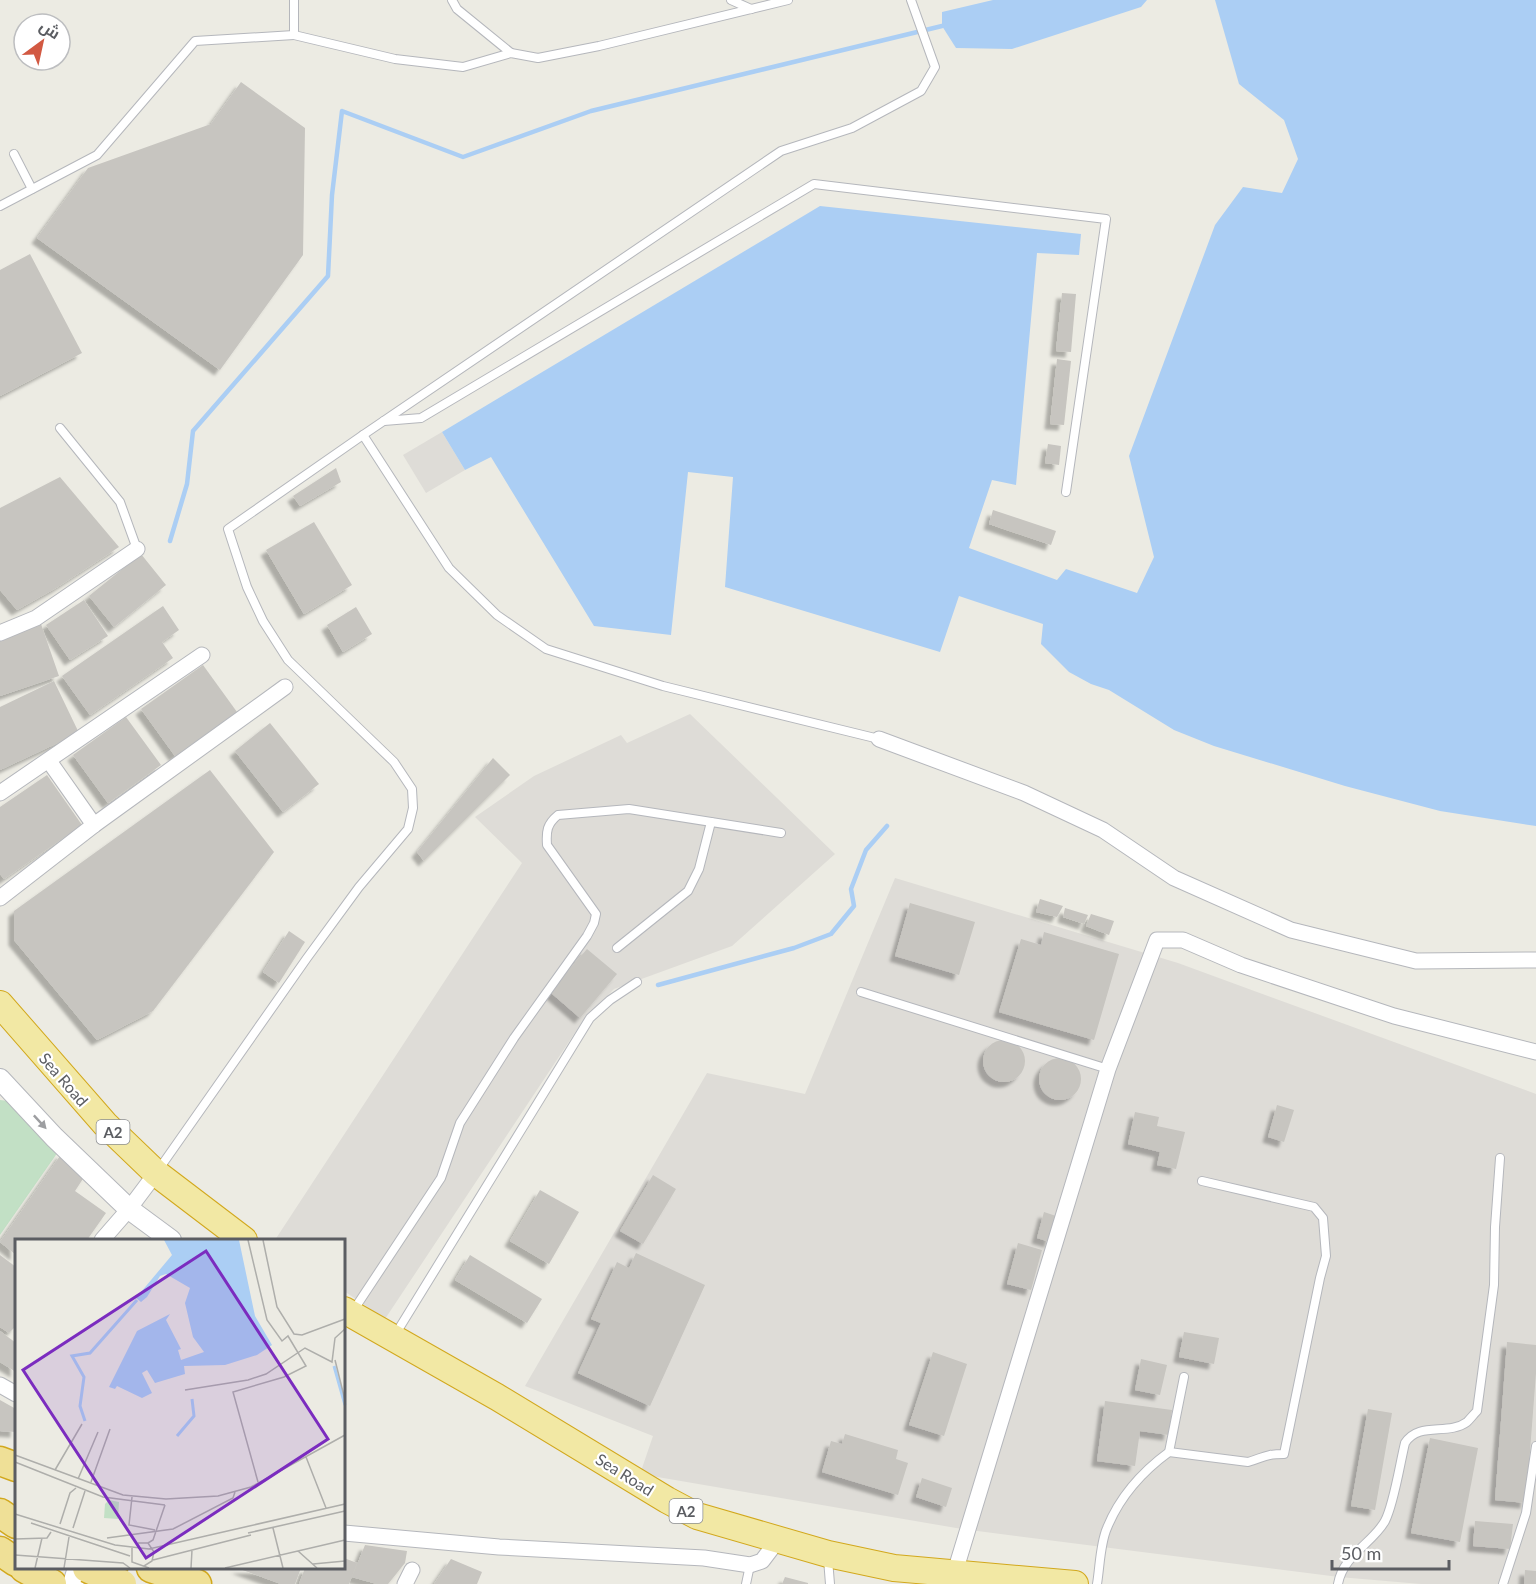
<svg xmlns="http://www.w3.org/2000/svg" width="1536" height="1584" font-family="Lato,Cairo,sans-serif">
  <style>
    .industrial { fill: #dedcd7 }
    .green { fill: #c2e0c5 }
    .water { fill: #abcef4 }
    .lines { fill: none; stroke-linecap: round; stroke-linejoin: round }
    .stream { stroke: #abcef4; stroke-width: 4.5 }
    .building { fill: #c7c5c0; filter: url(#shadow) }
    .service-casing { stroke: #b5b7bc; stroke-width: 10 }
    .minor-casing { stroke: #b5b7bc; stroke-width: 17 }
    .tertiary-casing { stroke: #b5b7bc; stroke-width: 22 }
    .trunk-casing { stroke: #d2a81d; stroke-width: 28 }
    .motorway-casing { stroke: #d2a81d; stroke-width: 31 }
    .service { stroke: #fff; stroke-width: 8 }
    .minor { stroke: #fff; stroke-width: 15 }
    .tertiary { stroke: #fff; stroke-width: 20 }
    .trunk { stroke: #f2e8a4; stroke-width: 26 }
    .motorway { stroke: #efe097; stroke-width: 28 }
    .motorway-bridge-casing { stroke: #d2a81d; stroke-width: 31; stroke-linecap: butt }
    .motorway-bridge { stroke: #efe097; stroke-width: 28 }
    .oneway { fill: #9d9ea1 }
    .labels { text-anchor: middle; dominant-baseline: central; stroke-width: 4.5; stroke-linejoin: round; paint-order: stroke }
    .shield { fill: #fff; stroke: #8c8e91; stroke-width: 1.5 }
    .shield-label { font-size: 15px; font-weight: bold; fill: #5b5d62 }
    .street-label { font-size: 16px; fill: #5b5d62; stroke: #fff }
    .inset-river { fill: none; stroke: #abcef4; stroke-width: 3 }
    .inset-road { fill: none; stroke: #aeaeab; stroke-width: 1.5 }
    .view { fill: #7b2cbf; fill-opacity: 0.15; stroke: #7b2cbf; stroke-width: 3 }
    .inset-edge { fill: none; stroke: #5b5d62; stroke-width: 3 }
  </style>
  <defs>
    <filter id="shadow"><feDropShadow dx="-5.5" dy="5.5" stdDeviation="1.5" flood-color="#0004"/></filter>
  </defs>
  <rect width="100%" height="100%" fill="#ecebe3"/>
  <!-- industrial -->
  <g class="industrial">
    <polygon points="442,432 465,470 426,493 403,455"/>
    <polygon points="690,714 835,854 732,946 614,989 582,1022 385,1319 344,1291 344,1240 275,1240 522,863 475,817 534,776 621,735 627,743"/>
    <polygon points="895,878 1178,963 1536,1094 1536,1584 1421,1584 1339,1577 962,1529 640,1474 653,1436 525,1386 707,1073 805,1094"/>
  </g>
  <!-- green -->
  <polygon class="green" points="0,1100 8,1101 58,1152 0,1235"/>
  <!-- water -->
  <g class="water">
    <polygon points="993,0 1147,0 1141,7 1012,49 956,48 942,26 942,12"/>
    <polygon points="1215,0 1536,0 1536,826 1440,811 1345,786 1214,746 1174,730 1109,690 1091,684 1069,672 1041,644 1043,624 959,596 940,652 725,587 733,477 688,472 671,635 594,626 491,457 465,470 442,432 820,206 1081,234 1079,255 1037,253 1016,485 992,480 969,548 1057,580 1066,569 1137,593 1154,557 1129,456 1215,225 1243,187 1282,193 1298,159 1284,120 1239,84"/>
  </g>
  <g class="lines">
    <!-- stream -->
    <g class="stream">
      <polyline points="170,541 187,484 193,431 328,276 332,195 342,111 463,157 591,111 942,26"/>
      <polyline points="658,985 794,948 831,934 854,906 851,889 866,850 887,826"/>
    </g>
  </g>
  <!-- building -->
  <g class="building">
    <polygon points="241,82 305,128 303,255 220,370 37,238 88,168 211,124"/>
    <polygon points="30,254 82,353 0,396 0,270"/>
    <polygon points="1062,293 1076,294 1071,352 1056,351"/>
    <polygon points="1057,359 1071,361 1064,425 1050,424"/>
    <polygon points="1048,444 1061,446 1059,465 1045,463"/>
    <polygon points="336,468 341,482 300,506 293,496"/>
    <polygon points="60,477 119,547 56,588 17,610 0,590 0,508"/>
    <polygon points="993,510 1056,531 1051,545 989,524"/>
    <polygon points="314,522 352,585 304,614 266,550"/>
    <polygon points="141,554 166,585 114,627 89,596"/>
    <polygon points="84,600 108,636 70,660 46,625"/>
    <polygon points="163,606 179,630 162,642 173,658 90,715 62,676"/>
    <polygon points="356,607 372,634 343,652 327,625"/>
    <polygon points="41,624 59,676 0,696 0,638"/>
    <polygon points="203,665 237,712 175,756 141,709"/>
    <polygon points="54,681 79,733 0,770 0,707"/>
    <polygon points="126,717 161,765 108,803 73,755"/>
    <polygon points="270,723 319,784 283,812 235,751"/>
    <polygon points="493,758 510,775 424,861 417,852"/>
    <polygon points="210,770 274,852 153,1011 97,1040 14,940 14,911"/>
    <polygon points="47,775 82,825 4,879 0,874 0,807"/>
    <polygon points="1040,899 1063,906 1057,917 1036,912"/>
    <polygon points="910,903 975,922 959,975 895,956"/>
    <polygon points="1065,908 1088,915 1084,924 1063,917"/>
    <polygon points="1091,914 1114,921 1109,935 1086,926"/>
    <polygon points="289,931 305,942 279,983 263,972"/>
    <polygon points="1044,932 1119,954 1094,1040 999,1012 1021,939 1041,945"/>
    <polygon points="587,949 617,974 580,1018 550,992"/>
    <circle cx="1004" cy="1061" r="21"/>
    <circle cx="1060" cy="1079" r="21"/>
    <polygon points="1277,1105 1294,1110 1284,1142 1268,1137"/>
    <polygon points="1135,1112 1159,1117 1157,1126 1185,1132 1176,1169 1157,1165 1160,1152 1128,1144"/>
    <polygon points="62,1153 88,1171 75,1191 106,1213 87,1240 16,1240 16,1255 0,1242"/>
    <polygon points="653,1175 676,1189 643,1244 620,1231"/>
    <polygon points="540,1190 579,1212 549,1264 510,1241"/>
    <polygon points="1044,1212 1056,1216 1050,1242 1037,1238"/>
    <polygon points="1018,1243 1042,1250 1031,1290 1007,1284"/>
    <polygon points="636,1253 705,1285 650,1406 578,1373 601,1323 591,1319 617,1262 629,1268"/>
    <polygon points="0,1255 16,1267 16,1326 9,1333 0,1327"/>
    <polygon points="470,1255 542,1299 527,1323 455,1280"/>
    <polygon points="0,1331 16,1343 16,1372 0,1362"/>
    <polygon points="1184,1332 1219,1338 1214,1364 1179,1357"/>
    <polygon points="1507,1342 1536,1345 1536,1373 1526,1503 1495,1500"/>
    <polygon points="933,1352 967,1364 944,1436 909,1425"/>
    <polygon points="1141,1359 1167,1365 1160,1395 1135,1390"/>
    <polygon points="0,1400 16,1409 16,1432 0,1431"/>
    <polygon points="1105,1401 1172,1410 1169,1435 1140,1431 1135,1466 1097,1461"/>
    <polygon points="1368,1409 1392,1413 1375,1510 1351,1506"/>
    <polygon points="845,1434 898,1450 896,1459 908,1463 898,1495 822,1472 831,1441 842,1444"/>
    <polygon points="1430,1438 1478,1448 1460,1542 1411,1533"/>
    <polygon points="922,1478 952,1488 946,1507 916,1497"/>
    <polygon points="1475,1521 1513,1524 1510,1549 1473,1546"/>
    <polygon points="365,1545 407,1551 405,1563 388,1584 377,1584 352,1577"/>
    <polygon points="344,1558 357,1563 349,1584 299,1584 305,1568 344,1568"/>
    <polygon points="451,1559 482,1572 477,1584 434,1584"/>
    <polygon points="237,1568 301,1568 295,1584 281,1584"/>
    <polygon points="1525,1570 1536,1571 1536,1584 1524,1584"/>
    <polygon points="785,1577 808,1583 808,1584 782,1584"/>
  </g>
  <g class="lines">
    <defs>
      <g id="service">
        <polyline points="294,0 294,35 395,59 463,67 511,53 538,58 599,46 788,0"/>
        <polyline points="452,0 457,9 511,53"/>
        <polyline points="731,0 751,9"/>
        <polyline points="14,154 32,189"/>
        <polyline points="0,206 97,155 195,41 294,35"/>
        <polyline points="384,421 421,418 814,184 1106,219 1066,492"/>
        <polyline points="60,428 120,502 137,549"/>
        <polyline points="363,435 449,568 497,615 546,649 663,686 879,739"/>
        <polyline points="617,948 688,891 699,869 711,822"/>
        <polyline points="861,992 1108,1069"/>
        <polyline points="159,1169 307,958 359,887 408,829 413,808 412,789 394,762 288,660 263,621 247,587 228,529 363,435 781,151 852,128 921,91 935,67 911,0"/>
        <path d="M353 1311 441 1178 460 1123 514 1038 587 936 594 923 596 914 547 845C546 831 547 824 558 815L629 809 781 833"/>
        <polyline points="395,1335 590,1018 610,1000 637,982"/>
        <path d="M1169 1452 1248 1462C1265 1457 1265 1454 1284 1454L1320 1278 1326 1256 1323 1218 1314 1207 1202 1181"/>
        <polyline points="828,1559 830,1584"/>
        <polyline points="746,1584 750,1565"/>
        <path d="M1097 1584C1100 1566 1100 1544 1107 1528 1120 1496 1143 1471 1169 1452L1184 1377"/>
        <path d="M1338 1584C1343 1555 1373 1543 1385 1521 1394 1504 1400 1463 1405 1443 1419 1421 1448 1436 1467 1422 1470 1419 1474 1414 1477 1411L1494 1285 1495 1227 1500 1158"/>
        <polyline points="1503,1584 1526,1513 1536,1446"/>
      </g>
      <g id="minor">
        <polyline points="0,633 36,618 137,549"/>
        <polyline points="879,739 1024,793 1103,830 1174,878 1291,930 1416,961 1536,960"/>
        <polyline points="49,761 94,825"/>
        <polyline points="0,793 202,655"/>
        <polyline points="0,898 94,825 285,687"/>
        <polyline points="102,1240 129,1209 156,1173"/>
        <polyline points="0,1385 16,1394"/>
        <polyline points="344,1533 499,1547 704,1558 750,1565 762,1561 778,1540"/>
        <polyline points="954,1575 1108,1069 1157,940 1183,940 1241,965 1394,1016 1536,1052"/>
        <polyline points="405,1584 412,1570"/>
      </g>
      <g id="tertiary">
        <polyline points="0,1079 54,1137 129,1209 171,1240"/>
        <polyline points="73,1584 78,1568"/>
      </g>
      <g id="trunk">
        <polyline points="0,1004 105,1124 156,1173 244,1240"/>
        <polyline points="344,1310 497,1397 667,1500 697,1516 828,1554 894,1568 1075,1584"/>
      </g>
      <g id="motorway">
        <polyline points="0,1461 16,1467"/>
        <polyline points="0,1513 16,1524"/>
        <polyline points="0,1551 16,1562"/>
        <polyline points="24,1568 52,1584"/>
        <polyline points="151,1568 197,1584"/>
      </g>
    </defs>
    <!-- service casing -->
    <use href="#service" class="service-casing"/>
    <!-- minor casing -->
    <use href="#minor" class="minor-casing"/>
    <!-- tertiary casing -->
    <use href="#tertiary" class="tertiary-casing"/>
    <!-- trunk casing -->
    <use href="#trunk" class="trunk-casing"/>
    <!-- motorway casing -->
    <use href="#motorway" class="motorway-casing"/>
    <!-- service -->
    <use href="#service" class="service"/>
    <!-- minor -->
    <use href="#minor" class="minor"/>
    <!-- tertiary -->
    <use href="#tertiary" class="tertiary"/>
    <!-- trunk -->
    <use href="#trunk" class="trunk"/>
    <!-- motorway -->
    <use href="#motorway" class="motorway"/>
    <defs>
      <polyline id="motorway-bridge" points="87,1568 122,1584"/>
    </defs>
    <!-- motorway-bridge casing -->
    <use href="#motorway-bridge" class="motorway-bridge-casing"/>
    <!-- motorway-bridge -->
    <use href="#motorway-bridge" class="motorway-bridge"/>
  </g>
  <!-- one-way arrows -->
  <defs><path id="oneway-solid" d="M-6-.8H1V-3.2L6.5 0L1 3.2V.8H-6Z" transform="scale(1.5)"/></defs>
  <use class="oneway" href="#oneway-solid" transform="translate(40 1122) rotate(47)"/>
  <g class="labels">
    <!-- shield labels -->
    <g class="shield">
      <rect x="96.5" y="1120" width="33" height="24" rx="4.5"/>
      <rect x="669.5" y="1499" width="33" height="24" rx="4.5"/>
    </g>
    <g class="shield-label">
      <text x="113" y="1132">A2</text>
      <text x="686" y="1511">A2</text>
    </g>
    <!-- street labels -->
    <g class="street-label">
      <text transform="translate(64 1079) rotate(49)">Sea Road</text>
      <text transform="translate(625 1474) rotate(32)">Sea Road</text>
    </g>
  </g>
  <!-- overview -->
  <g transform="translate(15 1239)">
    <rect width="330" height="330" fill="#ecebe3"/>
    <path d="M94 261 104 263 103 280 89 279 90 265Z" fill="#c2e0c5"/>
    <path d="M149 1H224L240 77 257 106 242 116 210 126 169 127 170 135 140 144 132 131 127 134 137 154 127 159 102 147 100 150 94 148 122 92 155 75 151 81 166 110 163 111 166 121 189 113 178 98 170 64 175 49 151 35 145 37 132 58 126 63 121 59 157 16Z" fill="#abcef4"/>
    <path class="inset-river" d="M319 127 330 166M70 182 65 167 69 138 57 117 75 114 122 61M162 197 179 177 177 160"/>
    <path class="inset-road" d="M233 1 252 81 267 102 273 97 291 127 269 138 218 153 243 243M248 1 262 68 279 95 287 96 330 80M320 121 330 161M170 151 233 141 251 135 290 109 317 123 320 99 330 90M0 216 108 256 151 260 203 257 236 248 330 196M291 218 311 269M0 223 88 258 150 266M40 231 67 185M63 240 83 193M76 243 95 190M117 258 114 286 140 291M0 275 100 306 134 310 330 265M16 284 115 317M45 285 55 254 61 249M58 289 70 252M258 289 268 329M233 294 330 272M92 299 158 290 218 259 220 253M0 300 32 299 36 293M123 304H133L139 313 137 322 129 327M133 304 138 301 150 266M117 309V323L134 329M283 312 302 329M0 316 108 324 115 329M138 321 236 296M298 325 330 322M20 329 27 299M49 329 54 298M176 329 177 311M210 329 330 301"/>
    <path class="view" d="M191 12 313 200 131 319 8 131Z"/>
    <rect width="330" height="330" class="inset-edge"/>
  </g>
  <!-- north arrow -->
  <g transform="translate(42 42) rotate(33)"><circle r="28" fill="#ffffff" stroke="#bdbec0" stroke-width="1.5"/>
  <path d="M0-4.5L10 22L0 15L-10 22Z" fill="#d25942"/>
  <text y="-9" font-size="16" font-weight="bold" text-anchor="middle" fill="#5b5d62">ش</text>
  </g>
  <!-- scale -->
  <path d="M1332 1560v9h117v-9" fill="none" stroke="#5b5d62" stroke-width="3"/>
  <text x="1341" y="1560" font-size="18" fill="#5b5d62" stroke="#ffffff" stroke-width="4.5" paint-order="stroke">50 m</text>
</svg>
